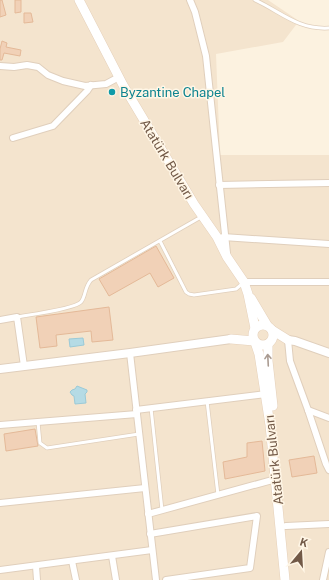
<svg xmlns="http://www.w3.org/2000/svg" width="329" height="580" font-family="'Public Sans',sans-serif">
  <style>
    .residential { fill: #f4e4ce }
    .water { fill: #b5dbe5; stroke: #9bcad7 }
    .building { fill: #f1d1b7; stroke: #e4b998 }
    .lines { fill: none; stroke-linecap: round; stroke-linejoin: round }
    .service-casing { stroke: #e0cfbc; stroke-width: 4.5 }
    .minor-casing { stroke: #e0cfbc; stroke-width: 8 }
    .tertiary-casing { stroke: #e0cfbc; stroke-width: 10 }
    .secondary-casing { stroke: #e5d0ba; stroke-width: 10 }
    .service { stroke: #fff; stroke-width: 3 }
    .minor { stroke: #fff; stroke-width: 6 }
    .tertiary { stroke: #fff; stroke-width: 8 }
    .secondary { stroke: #fff; stroke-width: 9 }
    .oneway { stroke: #aa9b91 }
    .culture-dot { fill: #0f9aa8; stroke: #fff6e6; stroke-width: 1.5 }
    .labels { text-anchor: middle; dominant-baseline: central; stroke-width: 3; stroke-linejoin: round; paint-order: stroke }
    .culture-label { font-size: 13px; fill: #0d838f; stroke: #fff6e6; text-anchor: start }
    .street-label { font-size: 13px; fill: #725947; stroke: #fff6e6 }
  </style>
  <rect width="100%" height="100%" fill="#fcf2e0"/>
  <!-- residential -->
  <polygon class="residential" points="0,0 268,0 299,21 283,42 216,54 220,155 329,155 329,580 0,580"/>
  <!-- water -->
  <g class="water">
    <polygon points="83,338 84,345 70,347 69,339"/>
    <polygon points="77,386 87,390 87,392 85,394 86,403 75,404 74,396 72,395 70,392 72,390 75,389"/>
  </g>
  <!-- building -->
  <g class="building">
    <polygon points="0,0 2,0 6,15 0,17"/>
    <polygon points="15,0 21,0 21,12 15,13"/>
    <polygon points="24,13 31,13 33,22 24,23"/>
    <polygon points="2,41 7,43 6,47 21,50 20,56 4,53 2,60 0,60 0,49"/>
    <polygon points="156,246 174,278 158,287 150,273 109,296 99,279"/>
    <polygon points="109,307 113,340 92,342 91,331 56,335 57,346 40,348 36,317"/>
    <polygon points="35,429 38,446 6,451 4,434"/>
    <polygon points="262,441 265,471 225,479 223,462 247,457 247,443"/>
    <polygon points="314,456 317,473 292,477 289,460"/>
  </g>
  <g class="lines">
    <defs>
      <g id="service">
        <path d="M255 0C281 12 298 30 329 28"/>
        <polyline points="160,241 186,292 189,294 194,295 236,289 243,283"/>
        <path d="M17 317C28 315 75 309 81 302 86 296 84 288 91 280L201 217"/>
        <polyline points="207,401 218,495"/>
        <polyline points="151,408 162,510"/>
        <polyline points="38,422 40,443 47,448 139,434"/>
      </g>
      <g id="minor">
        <polyline points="190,0 195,12 206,56 227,253"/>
        <polyline points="0,66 14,67 27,65 38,67 48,75 63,81 85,86 106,84 119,77"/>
        <polyline points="13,138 53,126 87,91 91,85"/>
        <polyline points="219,185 329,183"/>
        <polyline points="223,237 329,244"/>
        <polyline points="244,282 329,282"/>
        <polyline points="0,320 17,317 24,366"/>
        <polyline points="288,340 290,361 308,410 326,464 329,470"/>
        <polyline points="130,353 156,580"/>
        <polyline points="136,410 266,394"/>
        <polyline points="308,410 329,418"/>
        <polyline points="0,425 137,414"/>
        <polyline points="0,503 145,488"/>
        <polyline points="148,514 276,479"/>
        <polyline points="286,526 329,524"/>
        <polyline points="150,534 257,516 250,568 166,580"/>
        <polyline points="112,556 116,580"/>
        <polyline points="72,561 76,580"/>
        <polyline points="36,566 37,580"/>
        <polyline points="0,570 152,550"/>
        <polyline points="323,580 329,552"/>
      </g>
      <g id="tertiary">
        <polyline points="288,340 295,341 329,353"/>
        <polyline points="0,369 130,353 231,339"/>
      </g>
      <g id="secondary">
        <polyline points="79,0 123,85 194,204 217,237 227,257 244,282 248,294 255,328"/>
        <polyline points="251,298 267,325"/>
        <circle cx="263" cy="335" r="10"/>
        <polyline points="272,330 288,340"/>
        <polyline points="231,339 254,341"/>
        <polyline points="255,342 259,354 270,425 285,580"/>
        <polyline points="268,344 268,361 273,406"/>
      </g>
    </defs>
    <!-- service casing -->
    <use href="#service" class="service-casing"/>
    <!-- minor casing -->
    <use href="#minor" class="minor-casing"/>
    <!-- tertiary casing -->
    <use href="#tertiary" class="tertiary-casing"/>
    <!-- secondary casing -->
    <use href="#secondary" class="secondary-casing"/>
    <!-- service -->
    <use href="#service" class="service"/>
    <!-- minor -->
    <use href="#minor" class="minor"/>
    <!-- tertiary -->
    <use href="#tertiary" class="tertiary"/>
    <!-- secondary -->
    <use href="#secondary" class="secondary"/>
  </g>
  <!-- one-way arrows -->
  <defs><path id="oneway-shaft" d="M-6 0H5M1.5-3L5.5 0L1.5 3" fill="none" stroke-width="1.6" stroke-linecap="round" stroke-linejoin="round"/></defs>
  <use class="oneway" href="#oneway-shaft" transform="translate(268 360) rotate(-93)"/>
  <!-- markers -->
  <circle class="culture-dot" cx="112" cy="92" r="4"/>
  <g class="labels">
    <!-- culture labels -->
    <g class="culture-label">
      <text x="120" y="92">Byzantine Chapel</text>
    </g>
    <!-- street labels -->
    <g class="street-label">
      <text transform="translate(167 159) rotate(59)">Atatürk Bulvarı</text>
      <text transform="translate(274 460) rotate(-96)">Atatürk Bulvarı</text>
    </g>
  </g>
  <!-- north arrow -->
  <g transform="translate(301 552) rotate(18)" stroke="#fff6e6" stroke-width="3" paint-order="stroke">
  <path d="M0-3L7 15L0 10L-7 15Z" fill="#725947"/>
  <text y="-6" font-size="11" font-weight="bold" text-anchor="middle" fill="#725947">K</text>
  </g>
</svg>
